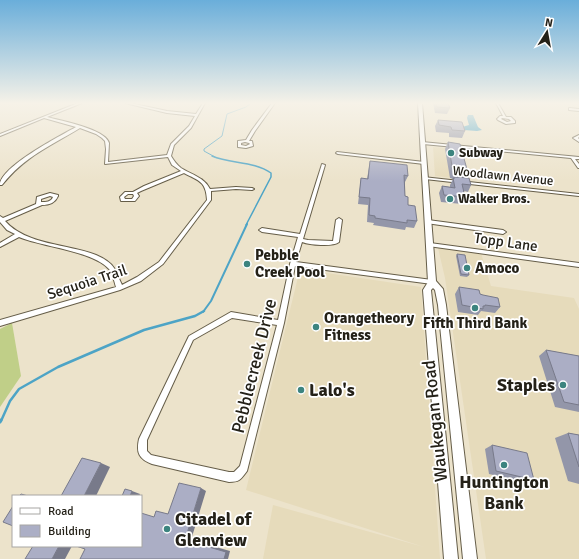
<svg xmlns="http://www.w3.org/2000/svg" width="579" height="559" font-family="Signika,sans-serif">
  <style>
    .built { fill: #e6dbbb }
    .green { fill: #c0cf88 }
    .water { fill: #4da4c6 }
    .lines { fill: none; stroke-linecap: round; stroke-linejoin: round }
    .stream-far4 { stroke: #4da4c6; stroke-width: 1 }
    .stream-far3 { stroke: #4da4c6; stroke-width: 1.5 }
    .stream-far2 { stroke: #4da4c6; stroke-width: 2 }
    .stream-far1 { stroke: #4da4c6; stroke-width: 2.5 }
    .stream { stroke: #4da4c6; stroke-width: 3 }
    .minor-casing { stroke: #655d48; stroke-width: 2 }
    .major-casing { stroke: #655d48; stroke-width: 2 }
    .minor { fill: #fff; fill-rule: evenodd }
    .major { fill: #fff; fill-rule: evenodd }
    .wall { fill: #9396a9 }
    .shaded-wall { fill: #787a8a }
    .building { fill: #abaec5; stroke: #787a8a }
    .poi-dot { fill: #3c847f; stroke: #fff; stroke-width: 1.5 }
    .labels { text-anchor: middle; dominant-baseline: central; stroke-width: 3.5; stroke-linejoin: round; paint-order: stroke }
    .far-poi-label { font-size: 13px; font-weight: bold; fill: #242118; stroke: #fff; text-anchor: start }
    .far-street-label { font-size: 13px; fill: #242118; stroke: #fff }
    .street-label { font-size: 15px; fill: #242118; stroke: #fff }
    .poi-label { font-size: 15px; font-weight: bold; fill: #242118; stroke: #fff; text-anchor: start }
    .near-street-label { font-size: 18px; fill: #242118; stroke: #fff }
    .near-poi-label { font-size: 18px; font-weight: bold; fill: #242118; stroke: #fff; text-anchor: start }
  </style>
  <rect width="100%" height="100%" fill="#ece3cb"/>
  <!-- built -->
  <g class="built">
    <polygon points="433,147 457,149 464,179 435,176"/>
    <polygon points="438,248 481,253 491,286 574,298 579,309 579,559 486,559 445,278"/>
    <polygon points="300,269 421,287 440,559 263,559 273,505 424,547 246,490"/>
  </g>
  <!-- green -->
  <polygon class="green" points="12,323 21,376 0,407 0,329"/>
  <!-- water -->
  <polygon class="water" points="468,115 473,115 478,127 482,130 477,131 464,130 462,127 469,125 467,118"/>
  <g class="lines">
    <!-- stream-far4 -->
    <polyline class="stream-far4" points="215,157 204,151 204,149 222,136 227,114 246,107 251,103"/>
    <!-- stream-far3 -->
    <path class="stream-far3" d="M212 156C231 164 254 161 271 173V177L246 225"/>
    <!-- stream-far2 -->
    <polyline class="stream-far2" points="203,312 211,301 247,224"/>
    <!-- stream-far1 -->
    <polyline class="stream-far1" points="1,421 10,401 19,389 58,367 144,330 195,316 204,311"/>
    <!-- stream -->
    <polyline class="stream" points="0,422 1,420"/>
    <defs>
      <g id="minor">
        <path d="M78 103H82L47 117C62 121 105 129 109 143L108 162 167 155 171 144 189 126 195 116 167 113 125 103H130L167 111 196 114 203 103H205L191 128 174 145 171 156C174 161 177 165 181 168 192 175 204 177 210 189L236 187 252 188 254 189 252 190 236 189 211 191V200L163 264 141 281 120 290 0 326V320L116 287C114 281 113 274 109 269 93 251 43 247 19 237L0 247V243L15 234 7 230 0 222V216L3 218 36 204 37 197 50 193 58 195V196C55 203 49 205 42 205L5 221C26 245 68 244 96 255 103 258 110 262 114 268 117 273 119 279 122 285L137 277 159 262 207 200C206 181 199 181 184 173L141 191 137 193 139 196 135 201H121L120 197 125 192H133L144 186 181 171 172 165 168 157 105 164 106 149 105 141 102 138 96 134 80 128C49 147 25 156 2 185H0C0 167 60 136 76 127L44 118 0 136V134ZM128 194H133L134 196 132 199H125L124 197ZM50 196 53 197C51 202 46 202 41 202V199Z"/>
        <path d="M272 103H275L255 131 249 141H252L253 146 246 148 238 147V141L246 140 252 130ZM245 142 249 143 250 144 246 146 241 145V143Z"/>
        <path d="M496 103H498L506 117H511L515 121V123L506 124 498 120 497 119 500 116H503ZM502 118 509 119 511 121 507 122 501 119Z"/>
        <polygon points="570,108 579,109 579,111 569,110 569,108"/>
        <polygon points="579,135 579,137 578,138 579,139 579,142 573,138"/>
        <polygon points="422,142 579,157 579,159 575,159 579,164 579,168 578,168 571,158 423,144 422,144"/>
        <polygon points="337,152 424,162 426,163 424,164 338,154 336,153"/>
        <path d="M322 164 325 165 303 239 308 240 333 241 336 220 339 218 342 220 339 242C333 247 310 245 302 242L296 262 432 280H434L435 282 434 284H432L295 266 284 323 247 471C241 479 240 482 229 482L152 464C139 459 136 453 139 439L189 336 231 312 278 320 290 264 298 237 262 232 259 230 262 228 300 234ZM232 318 277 325 240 466 234 472H229L151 455 147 451V440L193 340Z"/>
        <polygon points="423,177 579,194 579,196 425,179 423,179"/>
        <polygon points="428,220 503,230 506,232 503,234 426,223 425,222"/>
        <polygon points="430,243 579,263 579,267 428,246 427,245 428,244"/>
      </g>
      <polygon id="major" points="418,103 422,103 436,281 443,289 446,305 477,559 463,559 438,305 435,290 433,288 431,290 458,559 444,559 423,290 428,282"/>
    </defs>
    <!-- minor casing -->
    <use href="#minor" class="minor-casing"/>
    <!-- major casing -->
    <use href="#major" class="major-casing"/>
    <!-- minor -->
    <use href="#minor" class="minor"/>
    <!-- major -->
    <use href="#major" class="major"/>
  </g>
  <!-- wall -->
  <g class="wall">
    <polygon points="433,103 448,103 450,108 447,114 435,113"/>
    <polygon points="438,120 465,131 462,138 449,137 449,133 436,132 435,126"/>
    <polygon points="448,142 468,173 466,178 471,185 468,192 464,191 465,197 462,204 441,202 439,193 442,186 450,187 450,185 453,179 450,178 445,149"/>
    <polygon points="370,161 408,176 405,182 405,196 408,205 417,221 414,228 406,227 405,230 373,225 374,223 367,222 368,205 358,204 361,178 367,179"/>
    <polygon points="457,254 469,275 467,277 460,276 456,256"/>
    <polygon points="459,287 480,294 500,307 495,313 481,311 478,315 458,312 455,294"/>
    <polygon points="546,350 579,356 579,412 555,407 539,356"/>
    <polygon points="568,433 579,435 579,484 568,481 555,438"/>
    <polygon points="492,445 534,480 524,482 489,474 485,449"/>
  </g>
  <!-- shaded-wall -->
  <g class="shaded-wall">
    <polygon points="101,463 110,467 96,496 84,496"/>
    <polygon points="201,488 206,491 191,540 230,551 228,559 224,559 185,540"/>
    <polygon points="132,491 140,494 139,496 130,496"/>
    <polygon points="59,546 72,546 65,559 52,559"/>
  </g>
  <!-- building -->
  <g class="building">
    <polygon points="436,103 448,103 450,108 437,107"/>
    <polygon points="438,120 462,122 465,131 452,130 451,127 439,125"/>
    <polygon points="448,142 460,144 468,173 453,172"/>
    <polygon points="370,161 407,165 408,176 404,175 405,196 408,197 408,205 415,206 417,221 407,220 407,223 375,218 375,216 369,215 370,198 359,197 361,178 368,179"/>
    <polygon points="454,177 469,178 471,185 462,184 465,197 444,195 442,186 455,188 453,178 454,179"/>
    <polygon points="457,254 465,255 469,275 461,274"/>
    <polygon points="459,287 479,290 480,294 483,295 498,298 500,307 485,305 485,306 483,306 483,309 462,305"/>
    <polygon points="546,350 579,356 579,405 564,402"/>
    <polygon points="568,433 579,435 579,467"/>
    <polygon points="492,445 527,453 534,480 496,471"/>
    <polygon points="82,458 101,463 84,496 61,496"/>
    <polygon points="179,483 201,488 185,540 226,552 224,559 80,559 85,549 76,546 141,546 141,513 154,517 156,511 168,514"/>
    <polygon points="125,489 132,491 130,496 122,496"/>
    <polygon points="21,494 28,496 19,496"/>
    <polygon points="13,506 13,526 3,522"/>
    <polygon points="33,546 59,546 52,559 25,559"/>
  </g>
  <!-- sky -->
  <linearGradient id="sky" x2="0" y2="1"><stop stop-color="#6aaeda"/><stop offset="0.57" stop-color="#f6f2e8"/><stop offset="1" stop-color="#f6f2e8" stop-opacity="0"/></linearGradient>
  <rect width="579" height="181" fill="url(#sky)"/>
  <!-- markers -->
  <g class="poi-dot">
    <circle cx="451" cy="153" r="4"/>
    <circle cx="450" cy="199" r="4"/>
    <circle cx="247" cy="264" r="4"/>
    <circle cx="467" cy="268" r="4"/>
    <circle cx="475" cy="308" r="4"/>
    <circle cx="316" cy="327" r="4"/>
    <circle cx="563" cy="385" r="4"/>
    <circle cx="301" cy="390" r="4"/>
    <circle cx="504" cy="465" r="4"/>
    <circle cx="167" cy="529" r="4"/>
  </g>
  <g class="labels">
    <!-- far-poi labels -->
    <g class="far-poi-label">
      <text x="459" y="153">Subway</text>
      <text x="458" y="199">Walker Bros.</text>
    </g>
    <!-- far-street labels -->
    <g class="far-street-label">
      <text transform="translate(503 176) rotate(6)">Woodlawn Avenue</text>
    </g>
    <!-- street labels -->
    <g class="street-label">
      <text transform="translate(506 242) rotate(8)">Topp Lane</text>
      <text transform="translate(87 282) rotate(-18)">Sequoia Trail</text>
    </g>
    <!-- poi labels -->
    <g class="poi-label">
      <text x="255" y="255">Pebble<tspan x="255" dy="17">Creek Pool</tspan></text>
      <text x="475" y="268">Amoco</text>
      <text x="324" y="318">Orangetheory<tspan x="324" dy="17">Fitness</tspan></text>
      <text x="475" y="323" text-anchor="middle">Fifth Third Bank</text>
    </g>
    <!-- near-street labels -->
    <g class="near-street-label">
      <text transform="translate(254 366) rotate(-76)">Pebblecreek Drive</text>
      <text transform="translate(435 421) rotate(-96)">Waukegan Road</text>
    </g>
    <!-- near-poi labels -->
    <g class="near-poi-label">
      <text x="555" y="385" text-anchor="end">Staples</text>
      <text x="309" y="390">Lalo's</text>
      <text x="504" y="482" text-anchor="middle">Huntington<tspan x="504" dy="21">Bank</tspan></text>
      <text x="175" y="519">Citadel of<tspan x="175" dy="21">Glenview</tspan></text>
    </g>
  </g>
  <!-- legend -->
  <rect x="12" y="495" width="130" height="52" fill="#ffffff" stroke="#a7a6a3"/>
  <rect x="20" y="508" width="20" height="6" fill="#ffffff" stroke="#a7a6a3"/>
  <text x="48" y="515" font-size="12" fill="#242118">Road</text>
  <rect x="20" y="525" width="20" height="12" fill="#abaec5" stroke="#a7a6a3"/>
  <text x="48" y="535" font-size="12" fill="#242118">Building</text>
  <!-- north arrow -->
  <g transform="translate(547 32) rotate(11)" stroke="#ffffff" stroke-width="3" paint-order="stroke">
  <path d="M0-3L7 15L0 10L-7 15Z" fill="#242118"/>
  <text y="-6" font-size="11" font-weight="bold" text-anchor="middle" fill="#242118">N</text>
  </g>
</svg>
